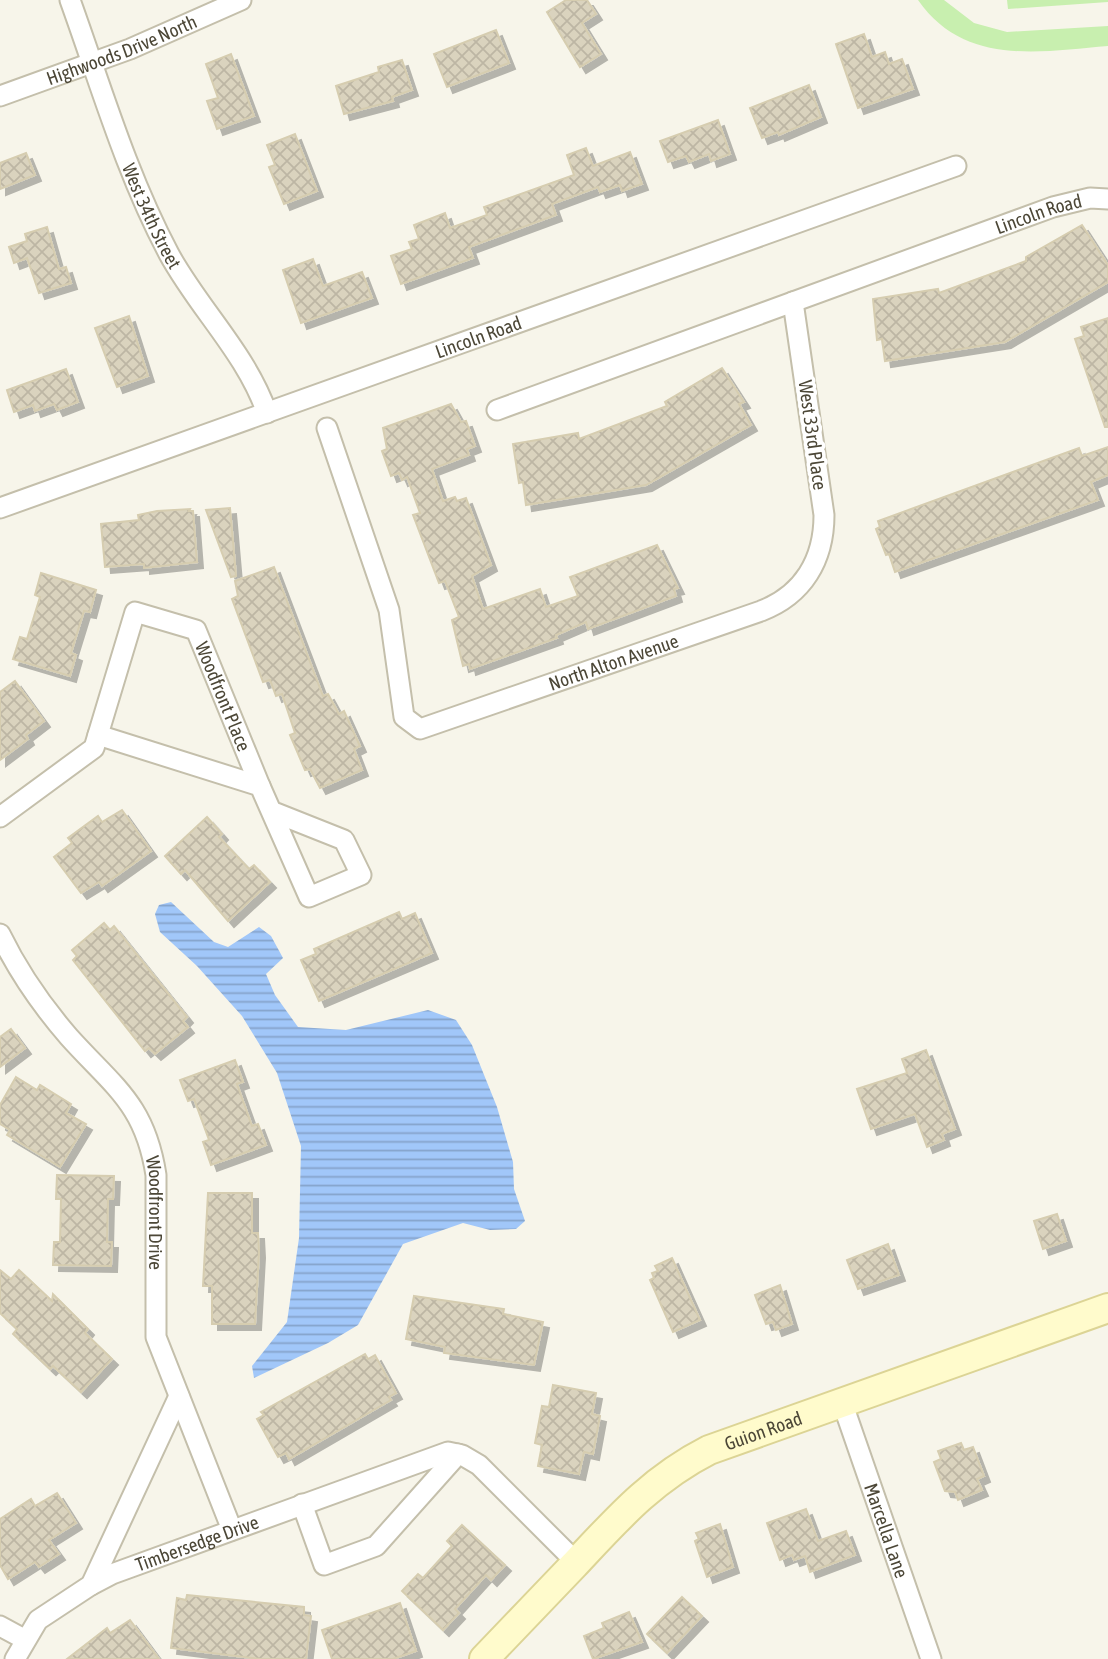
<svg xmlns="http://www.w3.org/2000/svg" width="1108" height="1659" font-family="'Asap Condensed',sans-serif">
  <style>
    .park { fill: #c8efaf }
    .water { fill: url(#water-rules) }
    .building { fill: url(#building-cross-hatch); stroke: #d6cdb0; stroke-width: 2; filter: url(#shadow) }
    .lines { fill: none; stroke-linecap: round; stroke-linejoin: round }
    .street-casing { stroke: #c4bfab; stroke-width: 23 }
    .secondary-casing { stroke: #dcd495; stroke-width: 32 }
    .street { stroke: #fff; stroke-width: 19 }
    .secondary { stroke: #fffbcc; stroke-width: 28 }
    .labels { text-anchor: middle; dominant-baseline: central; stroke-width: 7; stroke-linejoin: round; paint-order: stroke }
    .street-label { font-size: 19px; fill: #4c4737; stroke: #fff }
  </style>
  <defs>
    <pattern id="water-rules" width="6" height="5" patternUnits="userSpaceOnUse" patternTransform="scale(1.75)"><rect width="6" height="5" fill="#a1c7f9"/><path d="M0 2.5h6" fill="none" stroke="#85a3ca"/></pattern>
    <pattern id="building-cross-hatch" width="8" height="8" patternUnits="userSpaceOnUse" patternTransform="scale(1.75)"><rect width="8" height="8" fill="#dad3be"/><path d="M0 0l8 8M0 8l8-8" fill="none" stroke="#bdb6a4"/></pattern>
    <filter id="shadow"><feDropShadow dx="6" dy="6" stdDeviation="0" flood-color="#0004"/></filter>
  </defs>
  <rect width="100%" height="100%" fill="#f7f5ea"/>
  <!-- park -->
  <g class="park">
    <path d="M918 0H944L974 23 1007 32 1108 26V46C1038 52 964 66 918 0Z"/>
    <polygon points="1007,0 1108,0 1108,2 1008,9"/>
  </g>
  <!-- water -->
  <polygon class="water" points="171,902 214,942 228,947 259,927 271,936 283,958 266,974 275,995 298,1027 346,1030 428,1010 456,1020 472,1045 497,1107 513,1162 514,1189 525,1221 516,1229 490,1230 463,1223 403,1244 358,1325 328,1343 254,1378 252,1366 287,1322 299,1238 301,1146 277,1073 242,1016 197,966 160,932 155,914 159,905"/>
  <!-- building -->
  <g class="building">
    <polygon points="566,0 587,0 596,14 582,23 601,54 580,67 547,12"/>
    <polygon points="496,30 509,63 447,87 434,54"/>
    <polygon points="864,34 872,57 885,52 889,64 902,59 913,89 858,108 836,44"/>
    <polygon points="231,54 254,116 217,129 207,101 218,98 206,64"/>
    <polygon points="402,60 412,90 392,97 393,101 344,114 336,86 379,72 378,67"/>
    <polygon points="809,85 821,117 779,135 778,132 762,138 750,108"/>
    <polygon points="718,120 730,154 711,161 709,154 689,162 686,156 668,162 660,141"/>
    <polygon points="295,134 317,191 284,204 269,167 275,165 267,145"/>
    <polygon points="586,148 593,166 630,152 642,184 622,191 620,185 600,192 598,187 552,204 556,215 469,247 473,258 401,284 391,256 412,249 409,242 419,239 414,225 445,213 450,228 487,215 484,207 574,175 567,155"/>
    <polygon points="26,153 35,175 0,189 0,163"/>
    <polygon points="1082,225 1108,265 1108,282 1005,342 885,361 882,339 877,340 873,299 938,289 939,293 1026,261 1026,257"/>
    <polygon points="47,227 59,269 66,267 71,283 39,293 27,258 14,263 9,247 27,241 25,234"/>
    <polygon points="313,259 323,286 362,272 372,298 301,323 283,270"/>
    <polygon points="129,316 148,376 117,387 95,328"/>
    <polygon points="1108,318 1108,427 1105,427 1075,339 1084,336 1081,327"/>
    <polygon points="722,368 744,402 739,404 751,425 646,485 526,505 523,482 519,483 513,444 578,433 579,439 667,406 665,402"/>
    <polygon points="66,369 78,402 57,410 54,404 35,411 33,405 14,412 7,390"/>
    <polygon points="451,404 461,422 466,421 475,446 467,449 469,455 432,469 443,501 455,497 457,501 466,498 491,565 472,576 483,609 540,589 546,607 578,596 570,577 657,545 678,588 674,589 676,596 588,629 586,622 556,635 557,638 470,669 469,664 463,666 452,620 459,617 445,581 439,583 413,515 420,513 407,477 402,480 399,473 391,476 382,451 387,449 383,428"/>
    <polygon points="1108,447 1108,475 1091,482 1098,500 895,572 889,554 886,555 876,529 880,527 878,521 1079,448 1082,456"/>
    <polygon points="230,508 236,576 231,577 206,510"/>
    <polygon points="190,509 189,511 193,511 197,562 144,568 144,564 105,567 101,524 139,520 138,515 157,511"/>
    <polygon points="274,567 323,696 328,694 339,714 344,711 360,746 354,749 362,770 320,788 310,769 305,770 290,735 295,733 282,694 276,696 270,680 263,682 232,599 238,596 235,581"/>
    <polygon points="41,573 96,590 90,612 84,611 71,653 76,655 70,676 13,659 20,637 27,639 40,597 35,595"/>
    <polygon points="15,681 44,721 26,735 28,739 0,760 0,692"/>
    <polygon points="122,810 151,851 102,886 99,882 81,893 54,857 72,843 68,838 98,816 102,822"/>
    <polygon points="207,817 222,834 219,837 249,869 254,865 270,882 228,921 185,870 181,874 165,856"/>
    <polygon points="399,912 402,919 415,913 432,953 319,1001 301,960 316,954 314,949"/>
    <polygon points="104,923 110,930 114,926 187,1017 183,1021 188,1027 155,1054 149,1048 145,1051 73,960 77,956 72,950"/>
    <polygon points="11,1029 25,1048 0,1067 0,1037"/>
    <polygon points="926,1050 955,1129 942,1134 944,1140 927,1147 915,1114 871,1129 857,1089 907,1073 902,1059"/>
    <polygon points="235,1060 243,1082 237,1084 252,1126 258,1124 266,1145 211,1165 203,1142 209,1140 194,1099 188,1101 180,1080"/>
    <polygon points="16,1077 37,1090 40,1085 71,1104 66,1113 86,1124 60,1167 7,1135 10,1130 0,1124 0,1105"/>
    <polygon points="57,1175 114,1176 113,1199 108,1199 107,1242 112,1242 111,1266 53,1265 54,1242 60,1242 61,1199 56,1199"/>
    <polygon points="208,1193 252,1193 252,1233 258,1233 259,1252 255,1324 212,1324 212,1286 203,1286"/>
    <polygon points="1057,1214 1066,1241 1043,1249 1034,1221"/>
    <polygon points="888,1244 899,1275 858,1289 847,1260"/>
    <polygon points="672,1258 700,1320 673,1332 650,1280 654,1278 652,1273 658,1271 655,1266"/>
    <polygon points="0,1270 11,1279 19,1270 52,1301 53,1294 88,1329 85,1333 112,1359 81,1392 53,1366 50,1369 13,1334 17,1329 0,1313"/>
    <polygon points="780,1285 792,1324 776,1330 773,1322 766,1324 755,1295"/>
    <polygon points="414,1296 504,1309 503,1314 543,1322 534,1365 444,1353 445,1347 406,1339"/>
    <polygon points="365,1354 368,1359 375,1355 396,1393 389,1397 391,1400 289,1459 286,1453 278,1457 257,1419 264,1415 261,1412"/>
    <polygon points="553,1385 596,1393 592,1414 600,1416 593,1454 584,1452 579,1474 538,1466 542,1445 535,1443 542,1406 549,1407"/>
    <polygon points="961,1443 964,1450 973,1447 984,1476 977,1479 982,1490 958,1500 955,1492 945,1491 934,1462 941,1459 938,1451"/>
    <polygon points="57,1493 76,1523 49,1540 59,1554 39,1567 35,1562 8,1579 0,1565 0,1519 31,1499 35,1506"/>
    <polygon points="806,1509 818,1541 846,1531 855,1555 810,1572 805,1556 794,1560 792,1555 780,1560 767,1523"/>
    <polygon points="720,1524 733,1567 707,1577 695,1541 699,1539 696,1533"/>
    <polygon points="462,1525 505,1565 491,1580 486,1575 455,1609 459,1613 443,1630 402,1591 418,1574 423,1578 452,1546 447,1541"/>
    <polygon points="187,1595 304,1607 304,1615 311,1616 306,1659 260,1659 171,1648 177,1598 186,1600"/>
    <polygon points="682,1597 702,1616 667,1653 647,1634"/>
    <polygon points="400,1603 416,1651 393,1659 332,1659 322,1630"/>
    <polygon points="629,1612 642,1642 593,1659 584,1636 604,1628 602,1623"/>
    <polygon points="130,1620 159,1659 67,1659 107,1628 110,1633"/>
  </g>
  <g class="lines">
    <defs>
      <g id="street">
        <path id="s1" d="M70 0C101 86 126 173 169 254 199 309 246 353 267 413"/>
        <path id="s2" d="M0 96 130 49 241 0"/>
        <path id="s3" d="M497 410 1053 207 1090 198 1108 199"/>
        <path id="s4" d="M327 428 389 610 404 717 420 729 761 611C803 595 824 560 824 515L793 302"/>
        <path id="s5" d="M0 508 956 166"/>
        <polyline points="98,735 260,786 309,897 361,875 344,840 271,811"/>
        <path id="s6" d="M0 817 94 748 135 612 196 630 260 786"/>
        <path id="s7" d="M0 934C17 969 43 1007 69 1037 114 1087 145 1104 156 1175V1337L232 1530"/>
        <path id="s8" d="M842 1402 931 1659"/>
        <polyline points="302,1504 324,1565 376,1546 458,1454"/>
        <path id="s9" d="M91 1585 112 1574 448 1452 462 1455 479 1465 576 1562"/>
        <polyline points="0,1626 24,1639"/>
        <polyline points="15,1659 38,1620 91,1585 179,1396"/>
      </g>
      <g id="secondary">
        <path id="s10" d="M484 1659C514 1628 544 1596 574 1565 617 1519 652 1479 709 1450L1108 1308"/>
      </g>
    </defs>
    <!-- street casing -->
    <use href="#street" class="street-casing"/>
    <!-- secondary casing -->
    <use href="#secondary" class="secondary-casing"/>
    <!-- street -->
    <use href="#street" class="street"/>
    <!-- secondary -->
    <use href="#secondary" class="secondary"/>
  </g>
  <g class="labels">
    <!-- street labels -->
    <g class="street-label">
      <text stroke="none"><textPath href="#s2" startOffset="130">Highwoods Drive North</textPath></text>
      <text stroke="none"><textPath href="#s1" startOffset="231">West 34th Street</textPath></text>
      <text stroke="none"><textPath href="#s3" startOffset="576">Lincoln Road</textPath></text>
      <text stroke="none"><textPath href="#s5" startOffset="508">Lincoln Road</textPath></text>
      <text transform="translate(813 435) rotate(82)">West 33rd Place</text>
      <text stroke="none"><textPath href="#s4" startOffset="525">North Alton Avenue</textPath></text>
      <text stroke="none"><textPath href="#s6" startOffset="394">Woodfront Place</textPath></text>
      <text stroke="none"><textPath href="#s7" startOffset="329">Woodfront Drive</textPath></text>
      <text stroke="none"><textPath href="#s10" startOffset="366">Guion Road</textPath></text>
      <text stroke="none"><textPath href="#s8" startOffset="136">Marcella Lane</textPath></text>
      <text stroke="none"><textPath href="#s9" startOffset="114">Timbersedge Drive</textPath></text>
    </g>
  </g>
</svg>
